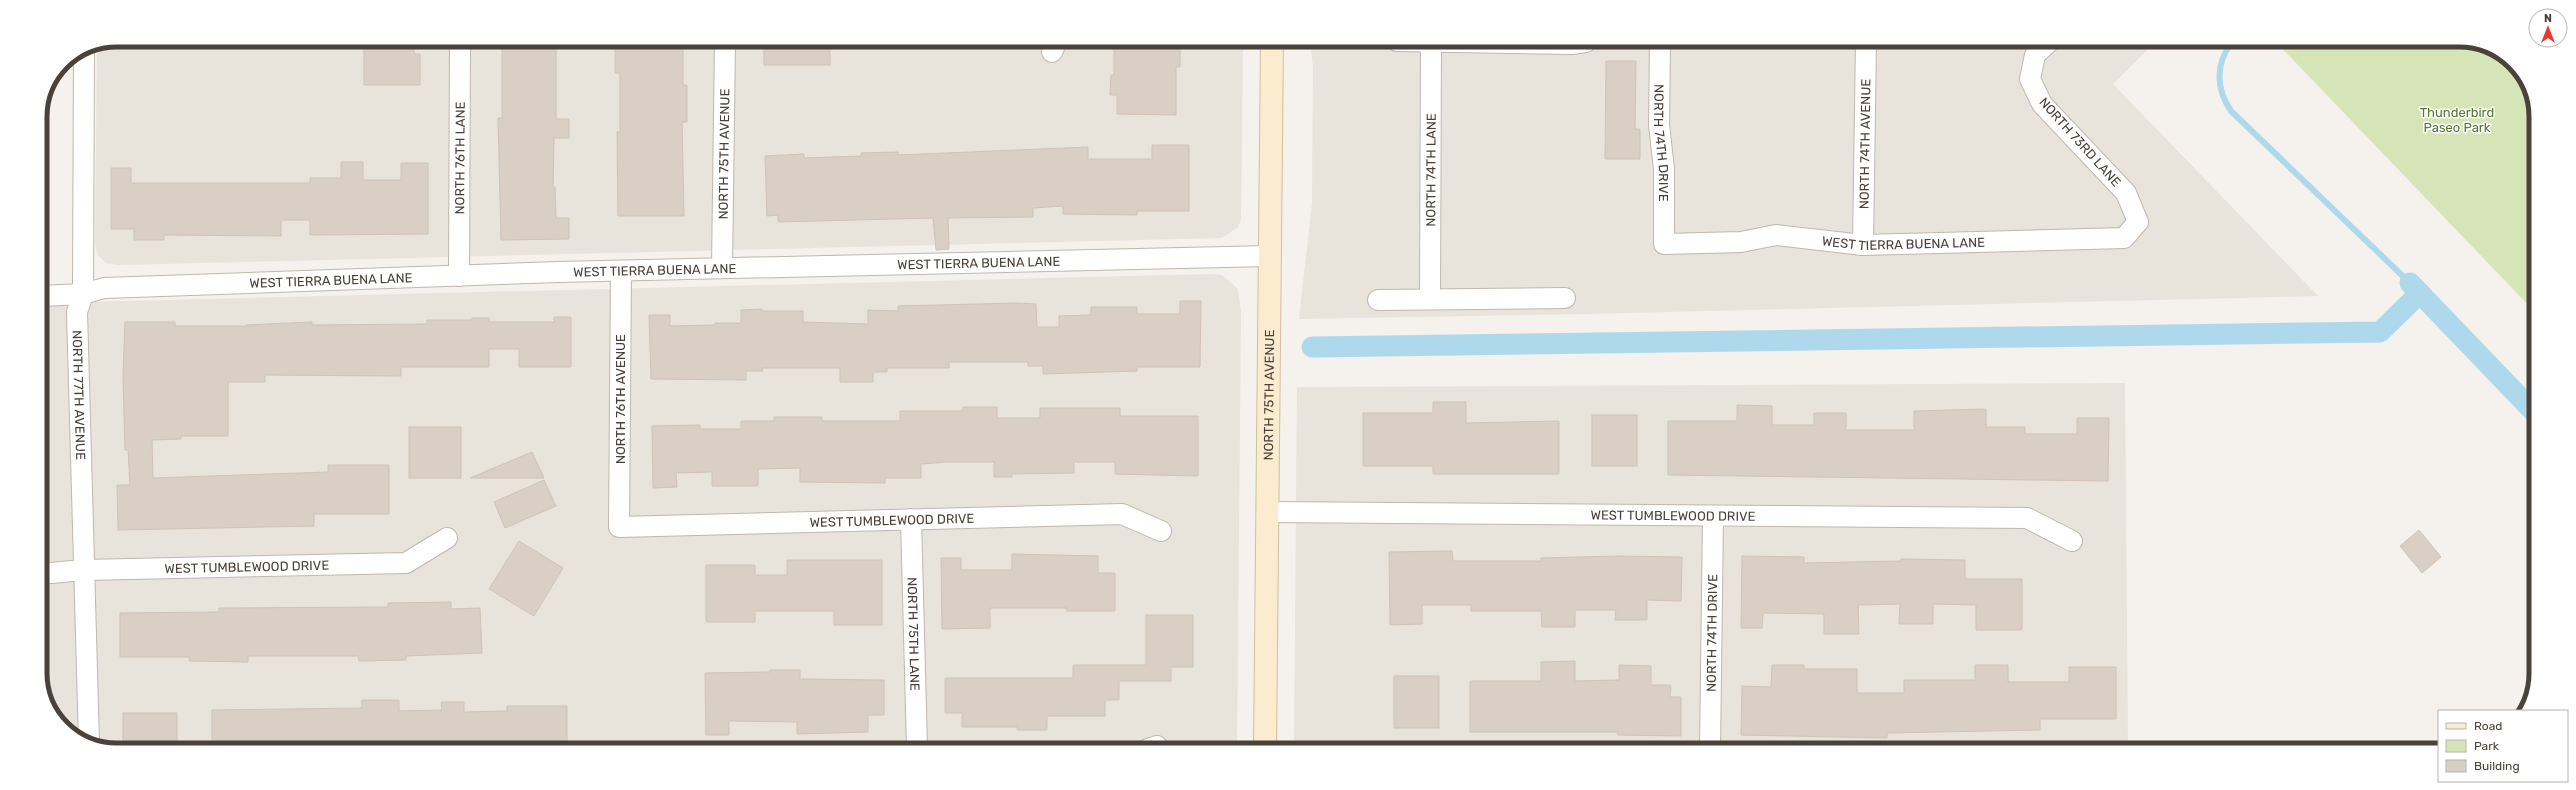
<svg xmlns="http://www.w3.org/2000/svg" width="2576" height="790" font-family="Rubik,sans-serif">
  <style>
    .residential { fill: #e8e3db }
    .green { fill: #d6e5b8 }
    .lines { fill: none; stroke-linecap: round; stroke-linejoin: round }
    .stream { stroke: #aed9ec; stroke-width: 6 }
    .canal { stroke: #aed9ec; stroke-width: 21 }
    .building { fill: #d9cfc5; stroke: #d0c3b6 }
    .minor-casing { stroke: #c0b8af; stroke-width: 22 }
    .secondary-casing { stroke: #d1be9f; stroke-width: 24 }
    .minor { stroke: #fff; stroke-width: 20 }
    .secondary { stroke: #fbecd0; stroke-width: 22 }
    .labels { text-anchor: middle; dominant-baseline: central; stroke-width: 3; stroke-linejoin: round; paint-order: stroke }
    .park-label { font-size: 13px; fill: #537731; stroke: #fff }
    .street-label { font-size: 13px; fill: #49413a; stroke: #fff }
    .rim { fill: none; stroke: #49413a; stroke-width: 5 }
  </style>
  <rect width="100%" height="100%" fill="#f5f1ec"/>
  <!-- residential -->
  <g class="residential">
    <polygon points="117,40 1243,41 1241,220 1238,227 1222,238 118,265 106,263 98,255 95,245 97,44"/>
    <polygon points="1310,41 2155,42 2113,84 2318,296 1587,314 1299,319 1312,203 1313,67"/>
    <polygon points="1212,274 1222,275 1238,289 1241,311 1237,749 97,747 59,724 40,679 40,303"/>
    <polygon points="2125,383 2128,750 1294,749 1297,387"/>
  </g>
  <!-- green -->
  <polygon class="green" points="2276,42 2479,43 2520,70 2536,111 2535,312"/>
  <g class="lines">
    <!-- stream -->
    <path class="stream" d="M2232 42C2215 64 2216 89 2231 111L2410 283"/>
    <!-- canal -->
    <g class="canal">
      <polyline points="2410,283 2535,413"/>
      <polyline points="1312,347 2380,332 2420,293"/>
    </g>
  </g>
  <!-- building -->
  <g class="building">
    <polygon points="364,40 414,40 414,54 420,54 420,85 364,85"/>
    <polygon points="502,40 556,40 556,119 569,119 569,138 554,138 553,187 555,187 556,218 569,218 569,239 501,240 498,118 502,118"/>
    <polygon points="615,41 683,41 683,85 687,85 687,122 682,122 684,216 618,216 617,132 620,132 620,73 615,73"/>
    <rect x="764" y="41" width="66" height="24"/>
    <polygon points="1114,41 1180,41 1180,67 1176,67 1176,115 1117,114 1117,95 1110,95 1111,75 1114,75"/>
    <polygon points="1606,61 1636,61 1635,129 1640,129 1640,159 1605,159"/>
    <polygon points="1152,145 1189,145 1189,211 1137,211 1137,215 1063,214 1063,206 1033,208 1033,217 948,218 949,249 936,250 933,218 778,222 778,215 767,216 765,156 804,154 804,158 861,156 861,153 898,152 898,155 1088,147 1088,159 1152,159"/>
    <polygon points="341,162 363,162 363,180 401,180 401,163 428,163 428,234 310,235 310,220 281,220 281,236 164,235 164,240 134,240 134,229 111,229 111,168 131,168 131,183 310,183 310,178 341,178"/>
    <polygon points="1180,301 1201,301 1200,367 1137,367 1137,371 1043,374 1043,366 1028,366 1028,362 949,362 949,368 887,368 887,372 873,372 873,382 840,382 840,368 762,368 763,371 746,371 746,380 651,379 649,315 670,315 670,326 715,325 715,323 741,323 741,310 762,309 762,311 803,311 803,322 868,324 868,310 898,311 898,306 1016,303 1036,304 1037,327 1059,327 1059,316 1091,315 1091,307 1137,307 1137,314 1180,314"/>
    <polygon points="554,317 571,317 571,367 519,367 519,349 489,349 489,367 401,367 401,376 265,375 265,382 228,382 228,436 181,436 181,439 152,440 153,478 328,472 328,465 389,465 389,514 314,514 314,526 118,530 117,485 130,485 128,450 125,450 123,376 125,322 175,322 175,326 246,326 246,325 312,322 312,325 427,324 427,320 472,320 472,318 489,318 489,322 554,322"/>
    <polygon points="1433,402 1466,402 1466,423 1559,421 1559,474 1433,474 1433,466 1363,466 1363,413 1433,413"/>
    <polygon points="1737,405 1772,406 1772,425 1814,425 1814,413 1846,413 1846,430 1914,430 1914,411 1986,409 1986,427 2025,427 2025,434 2077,434 2077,418 2109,418 2108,481 1668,475 1668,421 1737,421"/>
    <polygon points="963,407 997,407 997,418 1040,418 1040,408 1120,408 1120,416 1198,416 1198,476 1115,474 1115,462 1074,462 1074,473 1012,474 1012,477 994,477 994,462 947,462 921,464 921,478 885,478 885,483 800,482 800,468 758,469 758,486 712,486 712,472 676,473 677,487 653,488 652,426 700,425 700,429 741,429 741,421 774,421 774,417 822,417 822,421 900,421 900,411 963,411"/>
    <rect x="1592" y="415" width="45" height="51"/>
    <rect x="409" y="427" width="52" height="51"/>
    <polygon points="532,452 544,478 470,478"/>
    <polygon points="544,480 556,506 505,528 494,502"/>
    <polygon points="2419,530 2441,557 2422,573 2400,546"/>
    <polygon points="519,541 563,568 534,616 489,589"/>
    <polygon points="1452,551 1453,561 1541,561 1541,558 1617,556 1682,557 1681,601 1647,600 1647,620 1615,620 1616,610 1575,610 1575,627 1542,627 1541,611 1471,611 1471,605 1422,605 1422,624 1390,625 1389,552"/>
    <polygon points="1012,554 1098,556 1098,573 1115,573 1115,611 1067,611 1067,608 990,608 990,628 942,629 941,558 961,558 961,570 1012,570"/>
    <polygon points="1742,556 1804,557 1804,563 1901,561 1901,559 1965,560 1965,579 2022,579 2022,630 1976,630 1976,605 1933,604 1933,624 1899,624 1900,604 1858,605 1859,634 1824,634 1824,614 1763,613 1762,628 1741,628"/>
    <polygon points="787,560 882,560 882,625 834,625 834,611 755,611 755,622 706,622 706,565 755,565 755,575 787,575"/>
    <polygon points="451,602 451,609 480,608 482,653 406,656 406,660 359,661 358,656 248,656 248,662 189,661 189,657 120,657 120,613 219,612 219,608 388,607 388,603"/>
    <polygon points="1146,615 1193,615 1193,667 1171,667 1171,681 1119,681 1119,700 1105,700 1105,716 1047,716 1047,730 1017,730 1017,727 962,727 962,713 945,713 945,678 1073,678 1073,665 1146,665"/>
    <polygon points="1575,661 1575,681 1619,680 1619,665 1651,666 1651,685 1671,685 1670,697 1681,697 1681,736 1618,735 1618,732 1470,732 1470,681 1541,681 1541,662"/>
    <polygon points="1772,665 1804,665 1804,669 1857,669 1857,693 1904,693 1904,680 1975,680 1975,665 2008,665 2008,682 2069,682 2069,667 2116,667 2116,719 2040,719 2040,730 1887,733 1887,738 1741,735 1742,686 1771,687"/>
    <polygon points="770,670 800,670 800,679 884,680 884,715 868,715 868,732 797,734 797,722 729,721 729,735 706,735 705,673 770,672"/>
    <rect x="1394" y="676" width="45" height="52"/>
    <polygon points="362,700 399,700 399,711 442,710 441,702 464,702 464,712 507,711 507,706 567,706 567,748 212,747 212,710 362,708"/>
    <rect x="123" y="713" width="54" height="34"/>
  </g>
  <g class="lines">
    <defs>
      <g id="minor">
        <polyline points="1397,41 1572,44 1586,42"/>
        <path id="s1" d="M1660 42 1659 125 1664 169V244L1741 242 1776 235 1863 245 2124 238 2138 222 2126 193 2042 104 2030 79 2035 55 2049 42"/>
        <path id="s2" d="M84 48 83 294 77 312 89 743"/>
        <polyline points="1052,52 1057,41"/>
        <path id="s3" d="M1863 245 1866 42"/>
        <path id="s4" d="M722 268 725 41"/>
        <path id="s5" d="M621 271 619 527 1122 514 1161 531"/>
        <path id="s6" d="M459 276 460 40"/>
        <path id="s7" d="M40 296 83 294 104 288 558 272 1270 256"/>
        <path id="s8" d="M1430 299 1431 41"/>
        <polyline points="1378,300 1565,298"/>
        <path id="s9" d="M1267 512 2027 518 2072 541"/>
        <path id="s10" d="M911 519 917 748"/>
        <path id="s11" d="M40 574 84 570 406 563 447 538"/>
        <polyline points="1148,749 1157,746"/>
        <path id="s12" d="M1710 749 1713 517"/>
      </g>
      <g id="secondary">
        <path id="s13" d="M1265 749 1272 41"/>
      </g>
    </defs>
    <!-- minor casing -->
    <use href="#minor" class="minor-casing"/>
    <!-- secondary casing -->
    <use href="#secondary" class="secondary-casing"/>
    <!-- minor -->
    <use href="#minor" class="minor"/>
    <!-- secondary -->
    <use href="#secondary" class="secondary"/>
  </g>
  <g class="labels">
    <!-- park labels -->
    <g class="park-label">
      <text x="2457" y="112">Thunderbird<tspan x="2457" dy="15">Paseo Park</tspan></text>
    </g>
    <!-- street labels -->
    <g class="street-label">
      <text transform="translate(2080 142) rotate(48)">NORTH 73RD LANE</text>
      <text stroke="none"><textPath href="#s1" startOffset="101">NORTH 74TH DRIVE</textPath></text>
      <text stroke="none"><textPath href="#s3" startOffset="101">NORTH 74TH AVENUE</textPath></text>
      <text stroke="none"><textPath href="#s4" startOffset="114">NORTH 75TH AVENUE</textPath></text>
      <text stroke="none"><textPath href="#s6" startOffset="118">NORTH 76TH LANE</textPath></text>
      <text stroke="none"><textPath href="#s8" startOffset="129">NORTH 74TH LANE</textPath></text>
      <text stroke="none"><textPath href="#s1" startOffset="443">WEST TIERRA BUENA LANE</textPath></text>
      <text stroke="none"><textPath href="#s7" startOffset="940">WEST TIERRA BUENA LANE</textPath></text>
      <text stroke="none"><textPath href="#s7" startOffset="616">WEST TIERRA BUENA LANE</textPath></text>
      <text stroke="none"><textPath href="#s7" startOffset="292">WEST TIERRA BUENA LANE</textPath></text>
      <text stroke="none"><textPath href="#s2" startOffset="348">NORTH 77TH AVENUE</textPath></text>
      <text stroke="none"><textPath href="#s13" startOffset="354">NORTH 75TH AVENUE</textPath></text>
      <text transform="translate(620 399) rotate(-90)">NORTH 76TH AVENUE</text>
      <text stroke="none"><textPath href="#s9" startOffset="406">WEST TUMBLEWOOD DRIVE</textPath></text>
      <text stroke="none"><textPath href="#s5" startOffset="529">WEST TUMBLEWOOD DRIVE</textPath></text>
      <text stroke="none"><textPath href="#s11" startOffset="207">WEST TUMBLEWOOD DRIVE</textPath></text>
      <text stroke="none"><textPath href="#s12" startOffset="116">NORTH 74TH DRIVE</textPath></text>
      <text stroke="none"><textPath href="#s10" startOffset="115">NORTH 75TH LANE</textPath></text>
    </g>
  </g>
  <!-- crop -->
  <path d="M0 0H2576V790H0ZM117 47H2459A70 70 0 0 1 2529 117V673A70 70 0 0 1 2459 743H117A70 70 0 0 1 47 673V117A70 70 0 0 1 117 47Z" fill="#fff" fill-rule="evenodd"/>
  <path class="rim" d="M117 47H2459A70 70 0 0 1 2529 117V673A70 70 0 0 1 2459 743H117A70 70 0 0 1 47 673V117A70 70 0 0 1 117 47Z"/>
  <!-- legend -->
  <rect x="2438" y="710" width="130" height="72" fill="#ffffff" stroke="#b6b3b0"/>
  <rect x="2446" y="723" width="20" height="6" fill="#fbecd0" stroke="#b6b3b0"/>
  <text x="2474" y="730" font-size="12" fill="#49413a">Road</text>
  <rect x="2446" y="740" width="20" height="12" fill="#d6e5b8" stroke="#b6b3b0"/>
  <text x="2474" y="750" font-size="12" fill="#49413a">Park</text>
  <rect x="2446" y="760" width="20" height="12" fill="#d9cfc5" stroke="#b6b3b0"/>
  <text x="2474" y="770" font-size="12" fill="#49413a">Building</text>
  <!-- north arrow -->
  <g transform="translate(2548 28)"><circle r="19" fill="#ffffff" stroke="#b6b3b0"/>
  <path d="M0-3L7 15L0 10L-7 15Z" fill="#ea372e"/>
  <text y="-6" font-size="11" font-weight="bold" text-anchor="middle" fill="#49413a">N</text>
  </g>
</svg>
